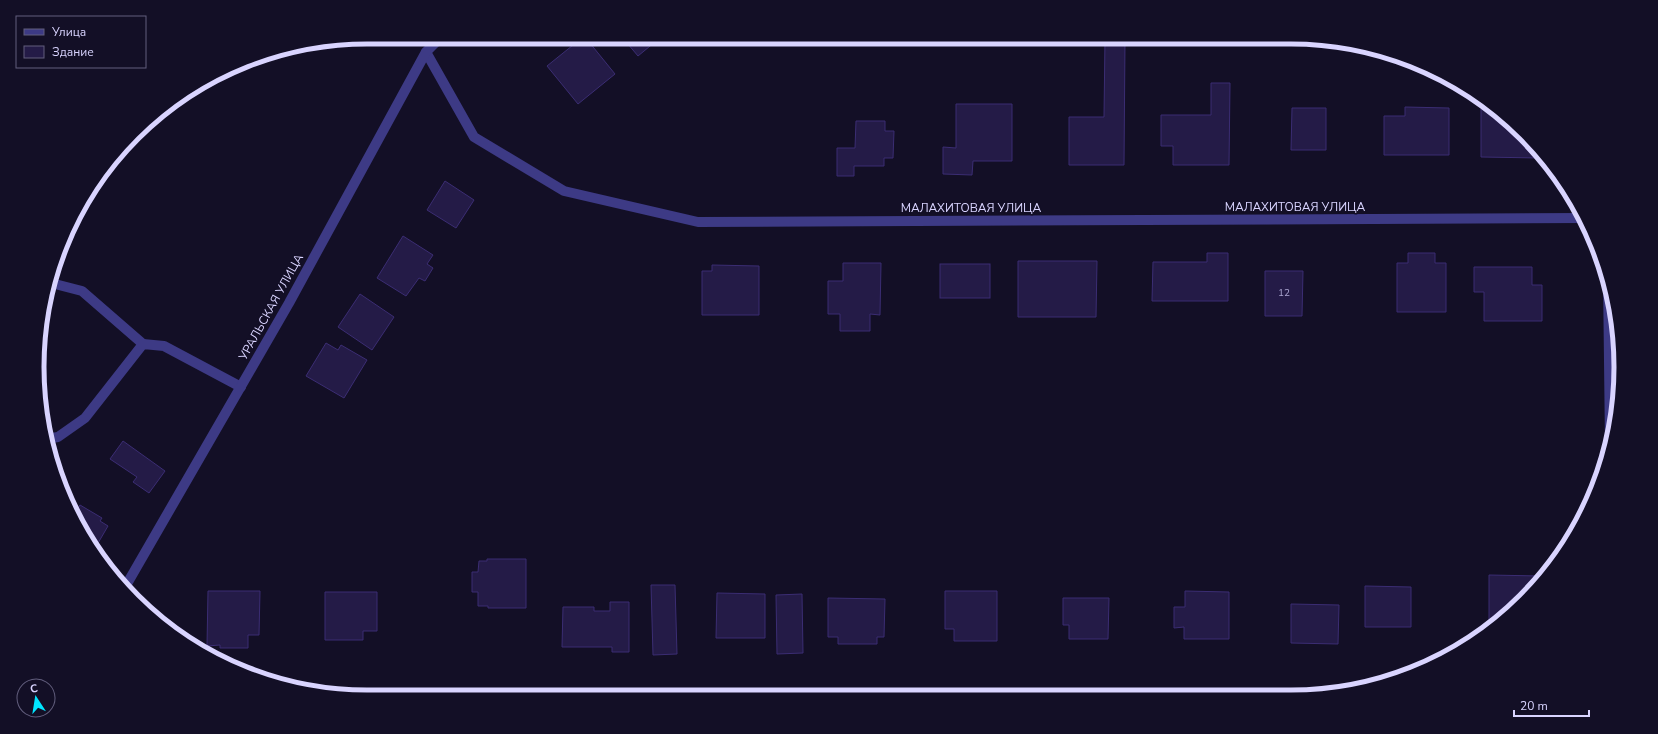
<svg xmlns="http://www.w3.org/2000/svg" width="1658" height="734" font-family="'Nunito Sans',sans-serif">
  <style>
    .building { fill: #241b47; stroke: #3b2d73 }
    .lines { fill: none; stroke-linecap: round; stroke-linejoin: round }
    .service { stroke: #3d3a85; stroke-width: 10 }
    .minor { stroke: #3d3a85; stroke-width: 10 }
    .labels { text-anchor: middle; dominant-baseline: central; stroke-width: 3; stroke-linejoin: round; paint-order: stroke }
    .number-label { font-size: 10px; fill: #aca6d1 }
    .street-label { font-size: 12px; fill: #d9d4ff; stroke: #130f26 }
    .rim { fill: none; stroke: #d9d4ff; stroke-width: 5 }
  </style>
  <rect width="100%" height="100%" fill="#130f26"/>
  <!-- building -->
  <g class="building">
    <polygon points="583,37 585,37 615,74 578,104 547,66"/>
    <polygon points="622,37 661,37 638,56"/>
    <polygon points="678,37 690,37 682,43"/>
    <polygon points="1105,38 1125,39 1124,165 1069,165 1069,117 1104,117"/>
    <polygon points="1211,83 1230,83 1229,165 1173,165 1173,146 1161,146 1161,115 1211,115"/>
    <polygon points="956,104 1012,104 1012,161 973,161 972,175 943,174 943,147 956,148"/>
    <polygon points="1405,107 1449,108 1449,155 1384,155 1384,116 1405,116"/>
    <polygon points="1292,108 1326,108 1326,150 1291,150"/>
    <polygon points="1481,109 1494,109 1509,119 1539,152 1539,158 1481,157"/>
    <polygon points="856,121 885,121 885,131 894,131 893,158 884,158 884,166 854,166 854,176 837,176 837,148 855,148"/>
    <polygon points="445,181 474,200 456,228 427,210"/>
    <polygon points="403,236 433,255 427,264 433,268 425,281 419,278 406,296 377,278"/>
    <polygon points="1207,253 1228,253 1228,301 1152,301 1153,262 1207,262"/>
    <polygon points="1408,253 1435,253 1435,263 1446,263 1446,312 1397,312 1397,263 1408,263"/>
    <polygon points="1018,261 1097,261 1096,317 1018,317"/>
    <polygon points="843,263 881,263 880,315 870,314 870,331 840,331 840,314 828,314 828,281 843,281"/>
    <rect x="940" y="264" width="50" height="34"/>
    <polygon points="712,265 759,266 759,315 702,315 702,271 712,271"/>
    <polygon points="1474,267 1532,267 1532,285 1542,285 1542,321 1484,321 1484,292 1474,292"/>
    <polygon points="1265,271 1303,271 1302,316 1265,316"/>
    <polygon points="360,294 394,317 372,350 338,327"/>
    <polygon points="326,343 338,350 341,345 367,360 344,398 306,376"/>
    <polygon points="123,441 165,471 149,493 133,482 137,477 110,459"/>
    <polygon points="80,505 102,518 100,521 108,526 94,550 81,532 74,514"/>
    <polygon points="487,559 526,559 526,608 488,608 488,606 478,606 478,592 472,592 472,572 478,572 479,561 487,561"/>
    <polygon points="1489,575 1540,576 1539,580 1508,615 1489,628"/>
    <polygon points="651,585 675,585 677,654 653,655"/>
    <polygon points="1365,586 1411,587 1411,627 1365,627"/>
    <polygon points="208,591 260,591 259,635 248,635 248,648 220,648 220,645 207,646"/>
    <polygon points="945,591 997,591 997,641 954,641 954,629 945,629"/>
    <polygon points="1185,591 1229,592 1229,639 1184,639 1184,627 1174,628 1174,607 1185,607"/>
    <polygon points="325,592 377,592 377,631 363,631 363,640 325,640"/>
    <polygon points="717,593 765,594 765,638 716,638"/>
    <polygon points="802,594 803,653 777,654 776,595"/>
    <polygon points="828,598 885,599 884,637 877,637 877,644 838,644 838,637 828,637"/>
    <polygon points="1063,598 1109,598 1108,639 1069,639 1069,625 1063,625"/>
    <polygon points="610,602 629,602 629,652 612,652 612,647 562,647 563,607 594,607 594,611 610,611"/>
    <polygon points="1291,604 1339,605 1338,644 1291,643"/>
  </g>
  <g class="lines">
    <!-- service -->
    <g class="service">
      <polyline points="51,283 82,291 143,344"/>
      <polyline points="46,439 58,437 85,418 143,344 164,346 241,387"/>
    </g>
    <!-- minor -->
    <g class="minor">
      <polyline points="426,52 474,137 564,191 698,222 1585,218"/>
      <polyline points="1608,278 1610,445"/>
      <polyline points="124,589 289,303 426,52 441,37"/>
      <polyline points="347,694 655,694 745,696"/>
    </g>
  </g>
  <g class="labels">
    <!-- number labels -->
    <g class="number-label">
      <text x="1284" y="293">12</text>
    </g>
    <!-- street labels -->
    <g class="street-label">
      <text x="1295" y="207">МАЛАХИТОВАЯ УЛИЦА</text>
      <text x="971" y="208">МАЛАХИТОВАЯ УЛИЦА</text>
      <text transform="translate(271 307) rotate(-61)">УРАЛЬСКАЯ УЛИЦА</text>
    </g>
  </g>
  <!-- crop -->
  <path d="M0 0H1658V734H0ZM367 44H1291A323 323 0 0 1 1614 367V367A323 323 0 0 1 1291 690H367A323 323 0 0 1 44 367V367A323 323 0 0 1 367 44Z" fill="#130f26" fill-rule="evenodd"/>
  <path class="rim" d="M367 44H1291A323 323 0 0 1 1614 367V367A323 323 0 0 1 1291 690H367A323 323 0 0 1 44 367V367A323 323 0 0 1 367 44Z"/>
  <!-- legend -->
  <rect x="16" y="16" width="130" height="52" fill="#130f26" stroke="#625e7d"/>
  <rect x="24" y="29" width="20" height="6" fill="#3d3a85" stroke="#625e7d"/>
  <text x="52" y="36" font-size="12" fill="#d9d4ff">Улица</text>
  <rect x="24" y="46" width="20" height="12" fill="#241b47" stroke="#625e7d"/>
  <text x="52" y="56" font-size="12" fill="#d9d4ff">Здание</text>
  <!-- north arrow -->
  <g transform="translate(36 698) rotate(348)"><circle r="19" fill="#130f26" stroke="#625e7d"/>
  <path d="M0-3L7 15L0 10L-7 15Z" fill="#00e5ff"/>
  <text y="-6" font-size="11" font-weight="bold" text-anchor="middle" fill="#d9d4ff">С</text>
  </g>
  <!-- scale -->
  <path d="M1514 710v6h75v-6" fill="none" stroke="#d9d4ff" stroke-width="2"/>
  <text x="1520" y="710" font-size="12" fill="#d9d4ff" stroke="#130f26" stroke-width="3" paint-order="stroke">20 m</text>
</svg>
